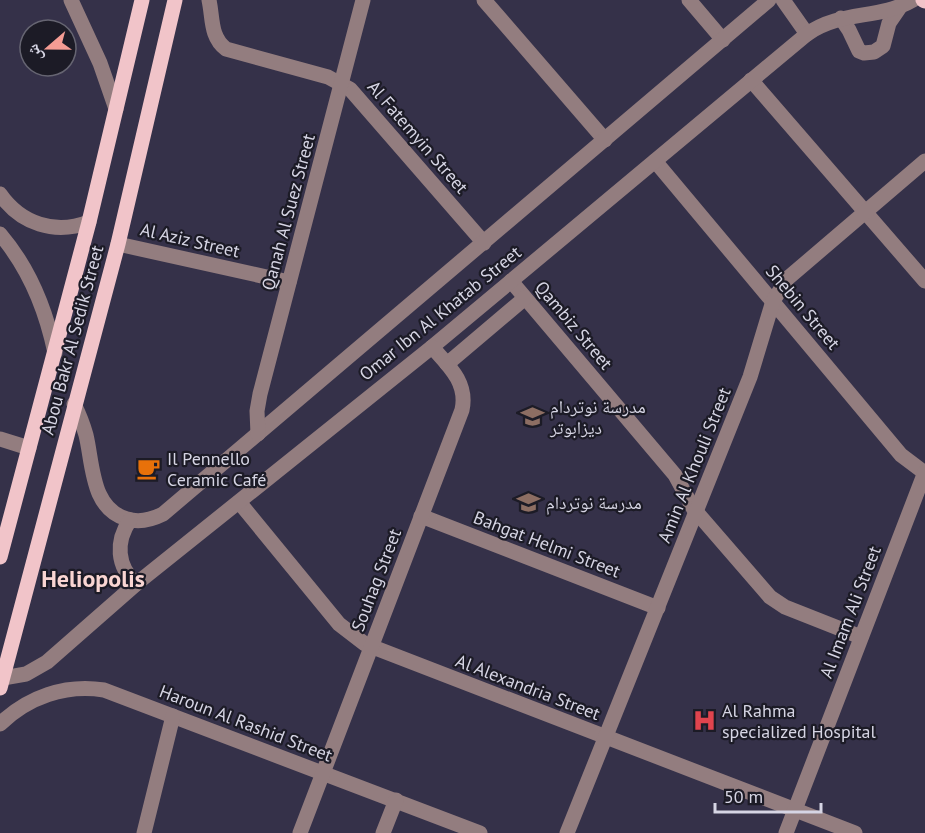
<svg xmlns="http://www.w3.org/2000/svg" width="925" height="833" font-family="'PT Sans','Noto Naskh Arabic',sans-serif">
  <style>
    .lines { fill: none; stroke-linecap: round; stroke-linejoin: round }
    .minor { stroke: #937d7f; stroke-width: 15 }
    .major { stroke: #f1c4c9; stroke-width: 15 }
    .labels { text-anchor: middle; dominant-baseline: central; stroke-width: 4.5; stroke-linejoin: round; paint-order: stroke }
    .street-label { font-size: 18px; fill: #d6d5e4; stroke: #1c1b26 }
    .poi-label { font-size: 18px; fill: #d6d5e4; stroke: #1c1b26; text-anchor: start }
    .district-label { font-size: 24px; font-weight: bold; fill: #f9d5d2; stroke: #1c1b26 }
  </style>
  <rect width="100%" height="100%" fill="#353149"/>
  <g class="lines">
    <!-- minor -->
    <g class="minor">
      <polyline points="71,0 100,63 116,109"/>
      <path d="M209 0C213 18 210 37 226 49L328 77 350 89 484 243"/>
      <polyline points="484,0 605,140"/>
      <polyline points="689,0 723,40"/>
      <polyline points="783,0 807,34"/>
      <polyline points="841,18 849,30 859,51 864,53 874,52 883,46 889,23 900,7"/>
      <polyline points="751,80 925,281"/>
      <polyline points="655,161 901,455 925,473"/>
      <path d="M0 194C21 224 55 235 89 222"/>
      <path d="M0 234C29 268 46 310 55 353"/>
      <polyline points="118,244 289,282"/>
      <polyline points="511,281 675,475 693,508 770,597 785,607 861,637"/>
      <polyline points="447,364 525,298"/>
      <path d="M74 404C79 414 83 424 86 435 93 464 91 509 127 519 140 523 151 520 163 514L769 0"/>
      <polyline points="258,434 257,411 260,394 363,0"/>
      <polyline points="0,439 29,448"/>
      <polyline points="239,502 339,624 365,644 855,833"/>
      <polyline points="421,516 658,608"/>
      <path d="M130 520C115 542 117 566 136 584"/>
      <path d="M3 678 26 674 47 662 136 584 432 347 807 34C841 10 878 20 913 0"/>
      <path d="M0 724C28 697 65 684 104 690L480 833"/>
      <polyline points="144,833 173,716"/>
      <path d="M300 833 462 410C468 383 449 366 432 347"/>
      <polyline points="383,833 396,800"/>
      <polyline points="567,833 750,377 773,301 788,278 925,161"/>
      <polyline points="786,833 925,472"/>
    </g>
    <!-- major -->
    <g class="major">
      <polyline points="923,0 925,1"/>
      <polyline points="0,557 89,222 142,0"/>
      <polyline points="0,688 118,244 175,0"/>
    </g>
  </g>
  <!-- icons -->
  <defs>
    <symbol id="school-bare" viewBox="-9 -9 18 18"><path d="M0-5L7-2L0 1L-7-2ZM-4 1L0 2.5L4 1V4Q0 6-4 4Z" fill="#8d6e63" stroke="#1c1b26" stroke-width="2.5" paint-order="stroke"/></symbol>
    <symbol id="cafe-bare" viewBox="-9 -9 18 18"><path d="M-5.5-4.5H6V0H3Q3 3.5 0 3.5H-2.5Q-5.5 3.5-5.5 0ZM3-3.2v2h1.7v-2ZM-6 4.5H4V6H-6Z" fill="#e8710a" stroke="#1c1b26" stroke-width="2.5" paint-order="stroke"/></symbol>
    <symbol id="hospital-bare" viewBox="-9 -9 18 18"><path d="M-5-5h3v3.5h4V-5h3V5h-3V1.5h-4V5h-3Z" fill="#e0444e" stroke="#1c1b26" stroke-width="2.5" paint-order="stroke"/></symbol>
  </defs>
  <g fill-rule="evenodd">
    <use href="#school-bare" x="516" y="400" width="33" height="33"/>
    <use href="#cafe-bare" x="132" y="452" width="33" height="33"/>
    <use href="#school-bare" x="512" y="486" width="33" height="33"/>
    <use href="#hospital-bare" x="688" y="704" width="33" height="33"/>
  </g>
  <g class="labels">
    <!-- street labels -->
    <g class="street-label">
      <text transform="translate(418 137) rotate(49)">Al Fatemyin Street</text>
      <text transform="translate(288 212) rotate(-75)">Qanah Al Suez Street</text>
      <text transform="translate(190 240) rotate(13)">Al Aziz Street</text>
      <text transform="translate(803 307) rotate(50)">Shebin Street</text>
      <text transform="translate(440 313) rotate(-39)">Omar Ibn Al Khatab Street</text>
      <text transform="translate(574 325) rotate(50)">Qambiz Street</text>
      <text transform="translate(72 340) rotate(-75)">Abou Bakr Al Sedik Street</text>
      <text transform="translate(694 465) rotate(-68)">Amin Al Khouli Street</text>
      <text transform="translate(547 544) rotate(21)">Bahgat Helmi Street</text>
      <text transform="translate(376 580) rotate(-69)">Souhag Street</text>
      <text transform="translate(850 612) rotate(-69)">Al Imam Ali Street</text>
      <text transform="translate(528 687) rotate(21)">Al Alexandria Street</text>
      <text transform="translate(246 723) rotate(21)">Haroun Al Rashid Street</text>
    </g>
    <!-- poi labels -->
    <g class="poi-label">
      <text x="550" y="406">مدرسة نوتردام<tspan x="550" dy="21">ديزابوتر</tspan></text>
      <text x="167" y="458">Il Pennello<tspan x="167" dy="21">Ceramic Café</tspan></text>
      <text x="546" y="502">مدرسة نوتردام</text>
      <text x="722" y="710">Al Rahma<tspan x="722" dy="21">specialized Hospital</tspan></text>
    </g>
    <!-- district labels -->
    <g class="district-label">
      <text x="93" y="578">Heliopolis</text>
    </g>
  </g>
  <!-- north arrow -->
  <g transform="translate(48 48) rotate(250)"><circle r="28" fill="#1c1b26" stroke="#666572" stroke-width="1.5"/>
  <path d="M0-4.5L10 22L0 15L-10 22Z" fill="#f59c94"/>
  <text y="-9" font-size="16" font-weight="bold" text-anchor="middle" fill="#d6d5e4">ش</text>
  </g>
  <!-- scale -->
  <path d="M715 803v9h106v-9" fill="none" stroke="#d6d5e4" stroke-width="3"/>
  <text x="724" y="803" font-size="18" fill="#d6d5e4" stroke="#1c1b26" stroke-width="4.5" paint-order="stroke">50 m</text>
</svg>
